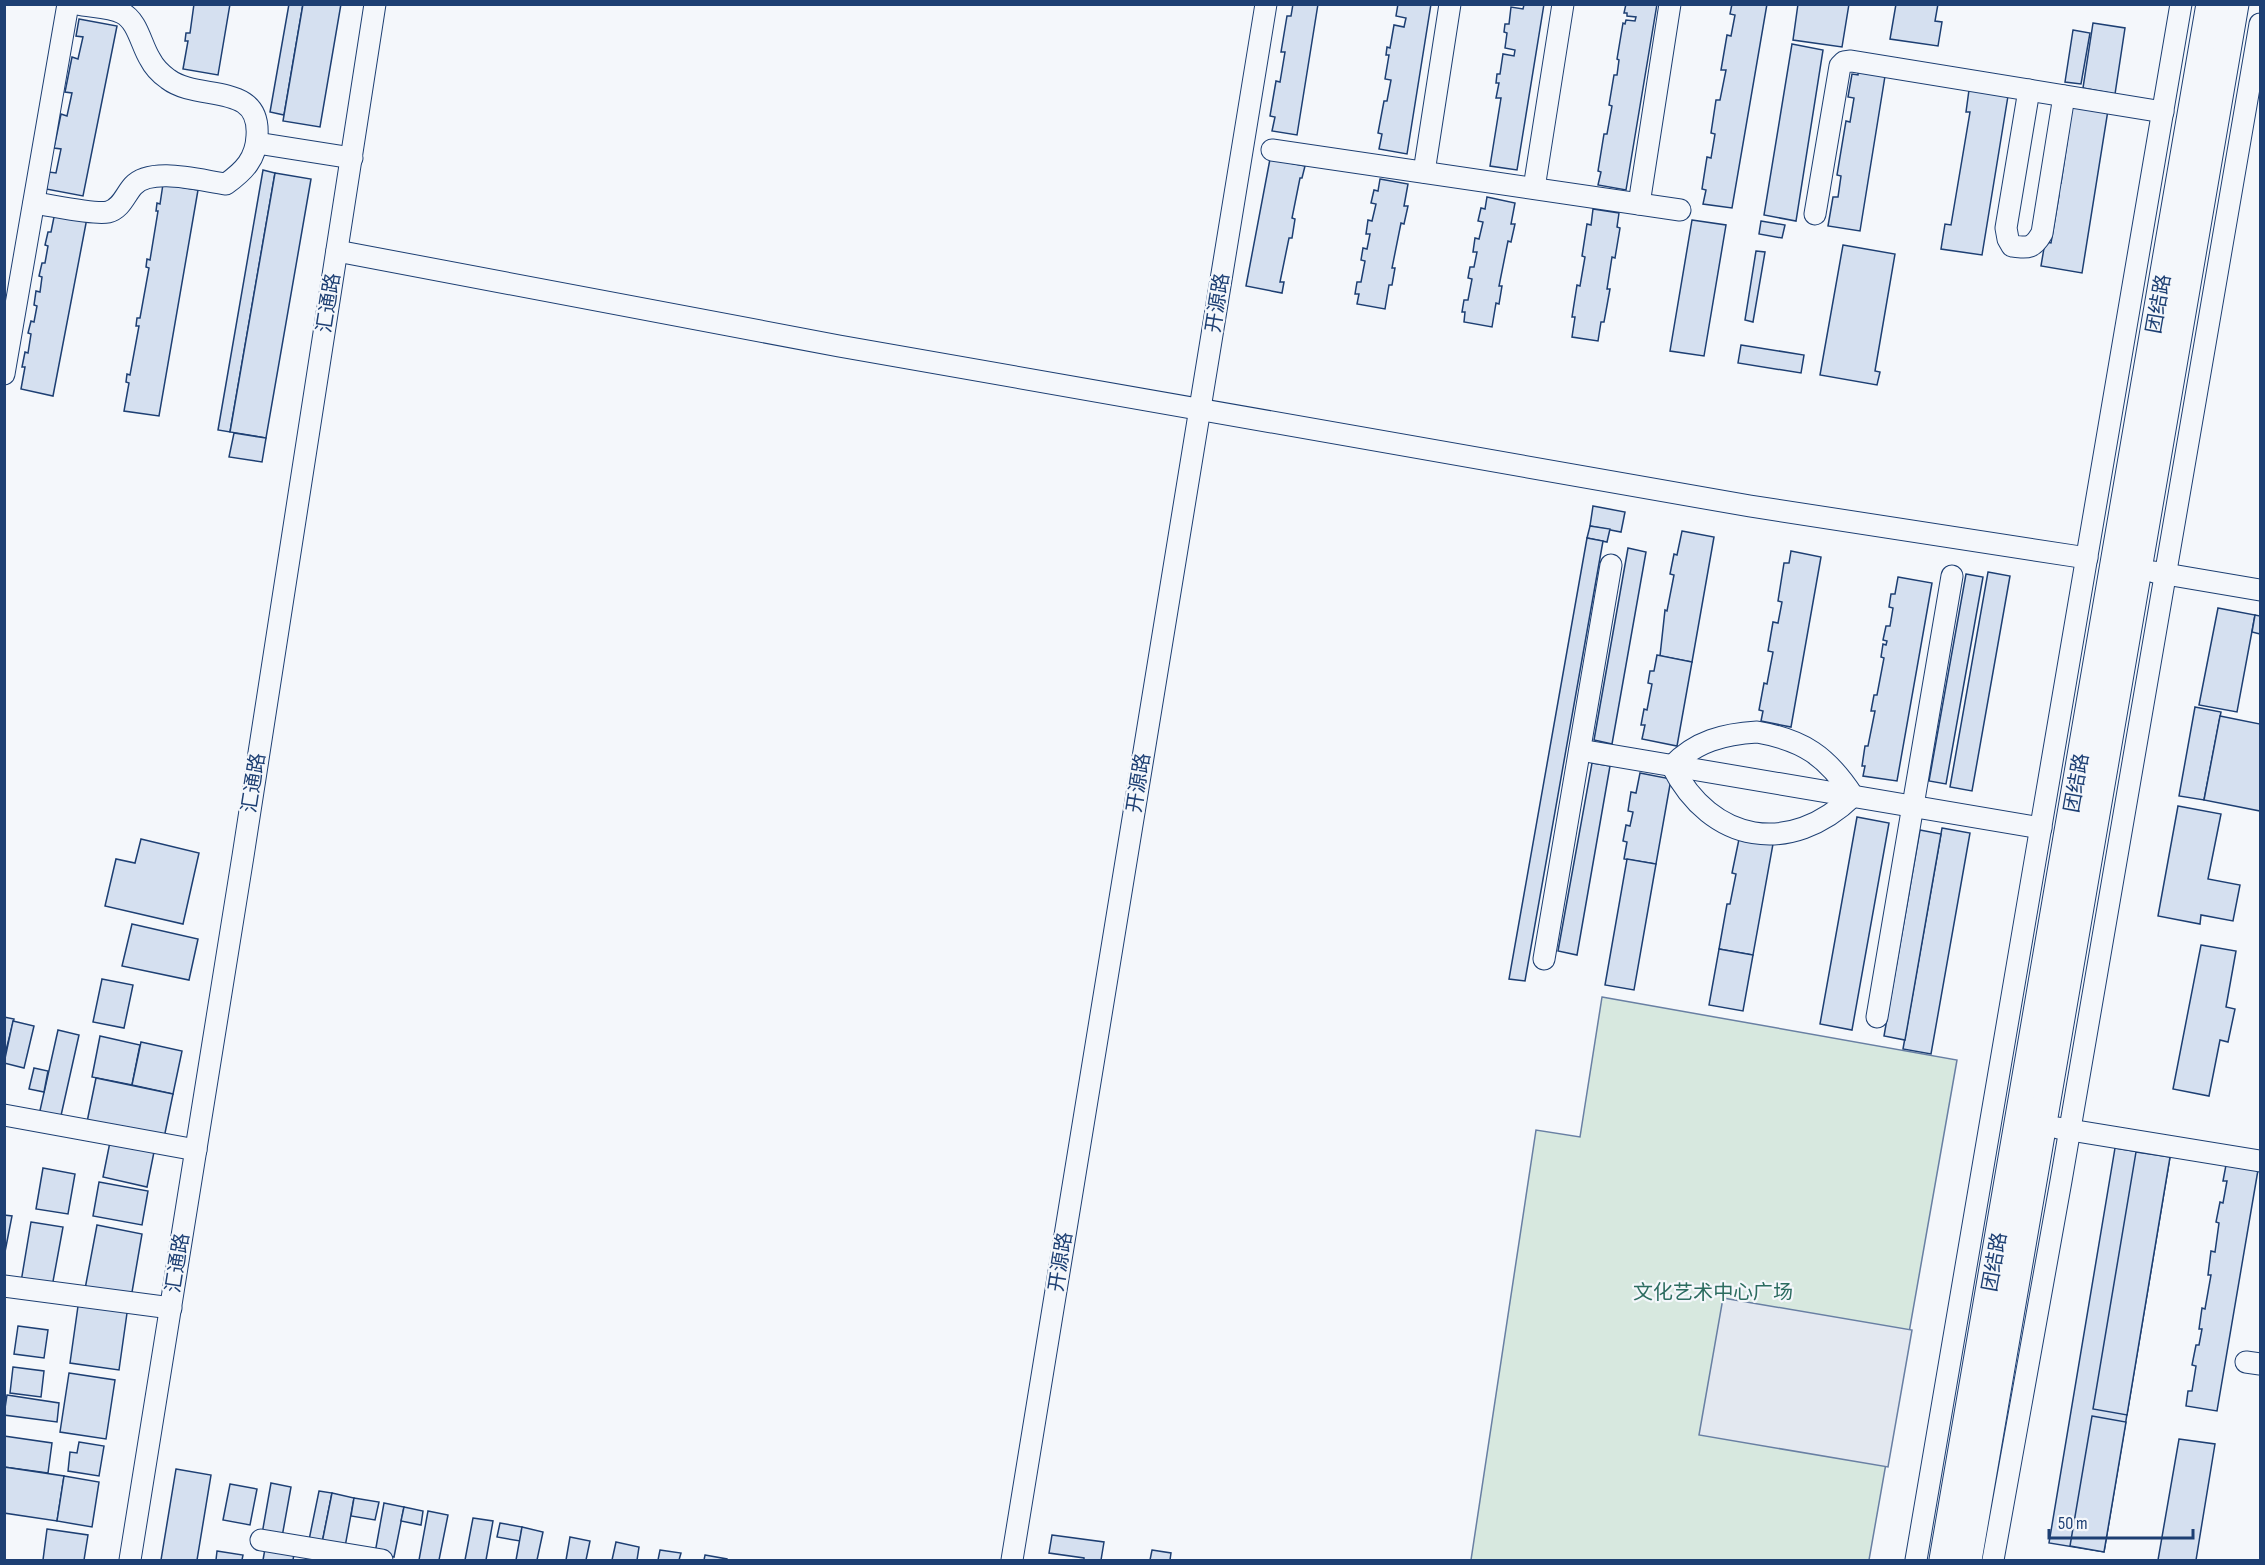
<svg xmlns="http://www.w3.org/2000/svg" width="2265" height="1565" font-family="'Sofia Sans Condensed','Noto Sans SC',sans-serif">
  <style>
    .green { fill: #d7e8df; stroke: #687fa3; stroke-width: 1.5 }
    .parking { fill: #e3e8f0; stroke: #687fa3; stroke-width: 1.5 }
    .building { fill: #d5e0f0; stroke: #1d3f73; stroke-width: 1.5 }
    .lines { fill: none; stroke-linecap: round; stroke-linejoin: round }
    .minor-casing { stroke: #1d3f73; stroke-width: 23 }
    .major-casing { stroke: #1d3f73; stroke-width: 29 }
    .minor { stroke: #f4f7fb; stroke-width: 21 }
    .major { stroke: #f4f7fb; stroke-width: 27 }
    .labels { text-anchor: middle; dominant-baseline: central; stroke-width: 4.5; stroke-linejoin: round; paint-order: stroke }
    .street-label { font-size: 20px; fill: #1d3f73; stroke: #f4f7fb }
    .park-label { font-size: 20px; fill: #2c6c60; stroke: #f4f7fb }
  </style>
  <rect width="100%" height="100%" fill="#f4f7fb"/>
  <!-- green -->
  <polygon class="green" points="1602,997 1957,1060 1869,1560 1471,1560 1536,1130 1580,1137"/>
  <!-- parking -->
  <polygon class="parking" points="1723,1298 1912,1330 1888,1467 1699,1435"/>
  <!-- building -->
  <g class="building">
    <polygon points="194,4 230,4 218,75 183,69 188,41 185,41 186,33 190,33"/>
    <polygon points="289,4 303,4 284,115 270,112"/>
    <polygon points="303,4 341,4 320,127 283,121"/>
    <polygon points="1293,4 1318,4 1297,135 1272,131 1275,117 1270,116 1276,81 1280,82 1285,52 1281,52 1287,16 1291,16"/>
    <polygon points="1398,4 1431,4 1407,154 1379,149 1382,134 1378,133 1384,101 1387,101 1391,80 1385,79 1389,55 1386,55 1387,47 1390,48 1394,25 1404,27 1406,18 1396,16"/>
    <polygon points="1522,4 1544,4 1517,170 1490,166 1501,98 1496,98 1499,83 1496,83 1497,74 1500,74 1503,54 1514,56 1515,50 1505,48 1507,33 1504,32 1505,24 1509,24 1511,7 1523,9 1524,5"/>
    <polygon points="1626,4 1657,4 1626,190 1598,185 1601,172 1598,171 1604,134 1607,134 1612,106 1609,105 1614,75 1617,75 1619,60 1617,59 1623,23 1625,24 1626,20 1635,21 1636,17 1627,16 1627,13 1624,13"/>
    <polygon points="1732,4 1767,4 1732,208 1703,204 1706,190 1702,189 1707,157 1711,158 1715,134 1711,133 1716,100 1720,100 1726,70 1721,70 1727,35 1731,36 1735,15 1730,14"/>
    <polygon points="1798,4 1849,4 1842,47 1793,40"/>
    <polygon points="1896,4 1938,4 1935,21 1942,22 1938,46 1890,39"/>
    <polygon points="79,19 117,26 83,196 46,189 49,172 56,173 61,149 54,148 61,114 67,116 72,93 65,92 72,57 78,59 83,37 76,36"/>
    <polygon points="2093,23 2125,28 2115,94 2083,88"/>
    <polygon points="2073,30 2090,33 2081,84 2065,82"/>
    <polygon points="1792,44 1823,50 1796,221 1764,215"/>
    <polygon points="1859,66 1886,70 1860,231 1828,226 1833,197 1838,197 1841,176 1837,175 1846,121 1850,122 1854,98 1848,97 1852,74 1858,75"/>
    <polygon points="1969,90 2008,96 1982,255 1941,249 1945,224 1951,225 1970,112 1966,112"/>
    <polygon points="2070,104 2108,110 2082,273 2041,266 2045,242 2051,243 2059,195 2054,194 2056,182 2061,183 2069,129 2065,129"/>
    <polygon points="1270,159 1305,166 1302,178 1300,178 1292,218 1295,219 1292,238 1289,238 1280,282 1284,282 1282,293 1246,286"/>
    <polygon points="263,170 275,173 230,432 218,430"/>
    <polygon points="275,173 311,179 266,438 230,432"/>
    <polygon points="1380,179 1408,184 1404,206 1408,206 1404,224 1401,223 1392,268 1395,268 1392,285 1389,285 1385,309 1357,304 1359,294 1355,294 1357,282 1361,282 1365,261 1361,260 1363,248 1367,249 1370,234 1366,234 1368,220 1372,221 1376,204 1371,203 1374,190 1378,191"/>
    <polygon points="163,184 198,190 159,416 124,411 129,383 126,382 127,374 130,375 139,326 136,326 137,318 140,318 149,268 146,267 147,259 150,260 158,211 156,211 157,203 160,204"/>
    <polygon points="1487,197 1515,203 1511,224 1515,224 1511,242 1508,241 1499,286 1502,286 1499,304 1496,303 1492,327 1464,322 1465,312 1462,312 1464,300 1468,300 1472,279 1468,278 1470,267 1474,267 1477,252 1473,252 1475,238 1479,239 1483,222 1478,221 1481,208 1485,209"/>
    <polygon points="1593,209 1619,213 1617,227 1620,228 1615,258 1612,257 1607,289 1610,289 1604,322 1601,322 1598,341 1572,337 1575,317 1572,317 1577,285 1580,286 1585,257 1582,256 1587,224 1591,225"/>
    <polygon points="55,212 87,218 53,396 21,389 25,367 22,367 25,352 28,353 31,334 28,333 31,321 34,322 37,306 34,305 36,291 40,292 42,277 39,276 42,263 45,263 48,246 45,245 48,232 51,232"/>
    <polygon points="1692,220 1726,225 1704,356 1670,351"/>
    <polygon points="1761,221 1785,225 1782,238 1759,234"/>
    <polygon points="1843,245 1895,254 1875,371 1880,372 1877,385 1820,375"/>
    <polygon points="1756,251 1765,252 1753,322 1745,320"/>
    <polygon points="1741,345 1804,355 1801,373 1738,363"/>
    <polygon points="234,433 266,438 262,462 229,457"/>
    <polygon points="1593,506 1625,512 1621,532 1590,526"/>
    <polygon points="1590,526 1610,529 1607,542 1587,538"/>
    <polygon points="1682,531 1714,537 1692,662 1660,656 1665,610 1667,611 1674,575 1670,574 1674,554 1677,555"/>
    <polygon points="1587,538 1603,541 1525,981 1509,979"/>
    <polygon points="1628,548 1646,552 1612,744 1594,740"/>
    <polygon points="1791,551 1821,557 1791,727 1761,721 1763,711 1759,710 1764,683 1767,684 1773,652 1768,651 1773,622 1778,623 1782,602 1778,601 1784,563 1789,563"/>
    <polygon points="1988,572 2010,576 1972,791 1950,787"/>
    <polygon points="1966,574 1983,577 1946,784 1929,781"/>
    <polygon points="1898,577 1932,583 1897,781 1863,776 1865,766 1862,766 1865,746 1868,746 1875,711 1871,711 1874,695 1877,695 1884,658 1881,657 1883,644 1886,645 1887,641 1883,640 1886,626 1890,626 1893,608 1889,607 1891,594 1895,594"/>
    <polygon points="2218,608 2255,615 2237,712 2199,705"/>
    <polygon points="2255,615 2260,616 2260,634 2252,632"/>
    <polygon points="1657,655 1692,662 1677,746 1642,739 1645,725 1641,725 1644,709 1647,710 1652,684 1648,683 1650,671 1654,671"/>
    <polygon points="2195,707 2221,712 2204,800 2179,796"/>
    <polygon points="2220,716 2260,724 2260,811 2204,800"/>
    <polygon points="1592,763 1610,766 1577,955 1558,951"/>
    <polygon points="1640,773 1671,779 1656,864 1624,859 1627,842 1623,841 1626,825 1630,826 1633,812 1628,811 1631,792 1636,793"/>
    <polygon points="2178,806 2221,814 2208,879 2240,885 2233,921 2201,915 2200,924 2158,916"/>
    <polygon points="1857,817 1889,823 1852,1030 1820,1024"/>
    <polygon points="1942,828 1970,833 1931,1054 1903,1049"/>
    <polygon points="1920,830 1941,834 1905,1040 1884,1036"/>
    <polygon points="141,839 199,853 183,924 105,906 116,859 135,863"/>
    <polygon points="1739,839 1773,844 1753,955 1719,949 1727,904 1730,904 1736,874 1732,873"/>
    <polygon points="1627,859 1656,864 1634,990 1605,985"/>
    <polygon points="132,924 198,939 189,980 122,966"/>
    <polygon points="2201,945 2236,951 2226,1007 2235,1009 2228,1042 2220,1040 2209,1096 2173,1089"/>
    <polygon points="1719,949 1753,955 1743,1011 1709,1005"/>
    <polygon points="102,979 133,985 124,1028 93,1022"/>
    <polygon points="4,1017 14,1019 4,1058"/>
    <polygon points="13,1021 34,1026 24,1068 4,1063"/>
    <polygon points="58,1030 79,1035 60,1120 39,1115"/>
    <polygon points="100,1036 140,1045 132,1085 92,1077"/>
    <polygon points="141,1042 182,1051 173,1094 132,1085"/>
    <polygon points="34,1068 48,1071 44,1092 29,1089"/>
    <polygon points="96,1078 173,1094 164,1138 87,1122"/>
    <polygon points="111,1137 155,1147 147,1187 103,1177"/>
    <polygon points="2115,1148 2170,1157 2104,1552 2049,1543"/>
    <polygon points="2136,1152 2170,1157 2127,1415 2093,1409"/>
    <polygon points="2226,1165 2258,1170 2217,1411 2186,1406 2188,1391 2192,1391 2196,1366 2192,1365 2196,1345 2199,1345 2202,1329 2199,1329 2202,1308 2205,1309 2211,1275 2208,1275 2211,1251 2215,1252 2219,1223 2216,1222 2220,1202 2223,1203 2227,1181 2223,1181"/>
    <polygon points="43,1168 75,1174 68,1214 36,1209"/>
    <polygon points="99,1182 148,1191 142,1225 93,1216"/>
    <polygon points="4,1215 12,1216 4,1257"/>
    <polygon points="31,1222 63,1227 52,1287 21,1282"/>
    <polygon points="97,1225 142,1234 131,1298 85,1289"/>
    <polygon points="79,1299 128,1306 119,1370 70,1363"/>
    <polygon points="18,1326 48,1330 44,1358 14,1354"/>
    <polygon points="13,1367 44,1371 41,1397 10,1393"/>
    <polygon points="69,1373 115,1380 106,1439 60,1432"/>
    <polygon points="7,1395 59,1403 57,1422 4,1415"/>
    <polygon points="2092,1416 2126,1422 2104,1552 2070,1546"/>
    <polygon points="4,1436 52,1443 48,1473 4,1467"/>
    <polygon points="2179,1439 2215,1444 2196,1560 2158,1560"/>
    <polygon points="79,1442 104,1446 99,1476 68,1471 70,1452 77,1453"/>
    <polygon points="4,1467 64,1476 57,1521 4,1513"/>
    <polygon points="176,1469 211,1475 197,1560 161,1560"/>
    <polygon points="64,1476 99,1482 92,1527 57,1521"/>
    <polygon points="271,1483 291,1487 282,1537 262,1534"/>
    <polygon points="230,1484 257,1489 250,1525 223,1520"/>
    <polygon points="319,1491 332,1493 322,1543 309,1540"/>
    <polygon points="332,1493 354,1498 345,1547 322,1543"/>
    <polygon points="354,1498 379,1502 375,1520 351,1516"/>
    <polygon points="384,1503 404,1507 394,1557 375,1553"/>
    <polygon points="404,1507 423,1511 421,1525 401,1521"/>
    <polygon points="428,1511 448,1515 439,1560 419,1560"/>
    <polygon points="473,1518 493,1521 486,1560 465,1560"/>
    <polygon points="500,1523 522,1527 520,1541 497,1537"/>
    <polygon points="522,1527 543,1532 537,1560 516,1560"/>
    <polygon points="47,1529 88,1535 84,1560 43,1560"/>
    <polygon points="1052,1535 1104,1542 1101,1560 1084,1560 1084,1558 1049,1553"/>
    <polygon points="570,1537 590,1541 586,1560 566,1560"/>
    <polygon points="616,1542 639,1547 637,1560 612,1560"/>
    <polygon points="266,1543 295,1549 293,1560 263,1560"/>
    <polygon points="660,1550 681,1553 679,1560 658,1560"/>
    <polygon points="1152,1550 1171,1553 1170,1560 1150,1560"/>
    <polygon points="217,1551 243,1555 242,1560 216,1560"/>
    <polygon points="705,1555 727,1559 727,1560 704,1560"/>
  </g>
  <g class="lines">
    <defs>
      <g id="minor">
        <path d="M2029 90 2006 228 2008 239 2012 246C2028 248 2033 249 2042 233L2064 96"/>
        <polyline points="257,143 352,158"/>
        <polyline points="1272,150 1680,210"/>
        <polyline points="1424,172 1450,4"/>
        <polyline points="1534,188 1563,4"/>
        <path d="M34 203C50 205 95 215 108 212 121 209 125 195 133 186 151 166 202 181 226 184 244 171 256 159 257 136 261 81 198 102 168 79 161 74 154 67 150 59 141 45 138 21 122 13 110 7 91 7 77 4"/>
        <polyline points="1639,204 1670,4"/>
        <polyline points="1815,214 1840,66 1844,62 1851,61 2163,112"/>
        <polyline points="337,251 839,346 1750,506 2087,558"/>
        <polyline points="4,374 68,4"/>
        <polyline points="2154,572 2260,590"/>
        <path d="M1757 732C1803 740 1827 756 1853 796 1790 857 1711 843 1672 766 1696 741 1724 734 1757 732Z"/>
        <polyline points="1580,750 2041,828"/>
        <polyline points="1544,959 1611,565"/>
        <polyline points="1877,1017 1952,576"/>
        <polyline points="4,1115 196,1150"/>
        <polyline points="2058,1128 2260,1161"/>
        <polyline points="4,1286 171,1308"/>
        <polyline points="2246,1362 2260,1364"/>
        <polyline points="261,1540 382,1560"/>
        <polyline points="130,1560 243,856 375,4"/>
        <polyline points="1012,1560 1266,4"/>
        <polyline points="1916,1560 2181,4"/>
        <polyline points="1993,1560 2061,1181 2260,24"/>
      </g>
      <g id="major">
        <polyline points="1943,1560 2210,4"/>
        <polyline points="1968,1560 2235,4"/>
      </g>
    </defs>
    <!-- minor casing -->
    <use href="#minor" class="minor-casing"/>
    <!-- major casing -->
    <use href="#major" class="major-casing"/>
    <!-- minor -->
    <use href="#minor" class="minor"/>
    <!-- major -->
    <use href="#major" class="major"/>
  </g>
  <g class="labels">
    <!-- street labels -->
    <g class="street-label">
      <text transform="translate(329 303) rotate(-81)">汇通路</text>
      <text transform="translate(1218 303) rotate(-81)">开源路</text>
      <text transform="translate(2159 304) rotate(-80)">团结路</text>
      <text transform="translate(254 783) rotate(-81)">汇通路</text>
      <text transform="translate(1139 783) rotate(-81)">开源路</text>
      <text transform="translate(2077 783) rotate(-80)">团结路</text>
      <text transform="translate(1061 1262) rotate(-81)">开源路</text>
      <text transform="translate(1995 1262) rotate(-80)">团结路</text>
      <text transform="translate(178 1263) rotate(-81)">汇通路</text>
    </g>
    <!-- park labels -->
    <g class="park-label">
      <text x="1713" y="1293">文化艺术中心广场</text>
    </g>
  </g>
  <!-- border -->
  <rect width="2265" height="1565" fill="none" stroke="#1d3f73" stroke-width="12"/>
  <!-- scale -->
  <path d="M2049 1529v9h144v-9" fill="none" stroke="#1d3f73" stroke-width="3"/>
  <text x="2058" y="1529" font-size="18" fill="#1d3f73" stroke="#f4f7fb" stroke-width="4.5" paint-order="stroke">50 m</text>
</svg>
